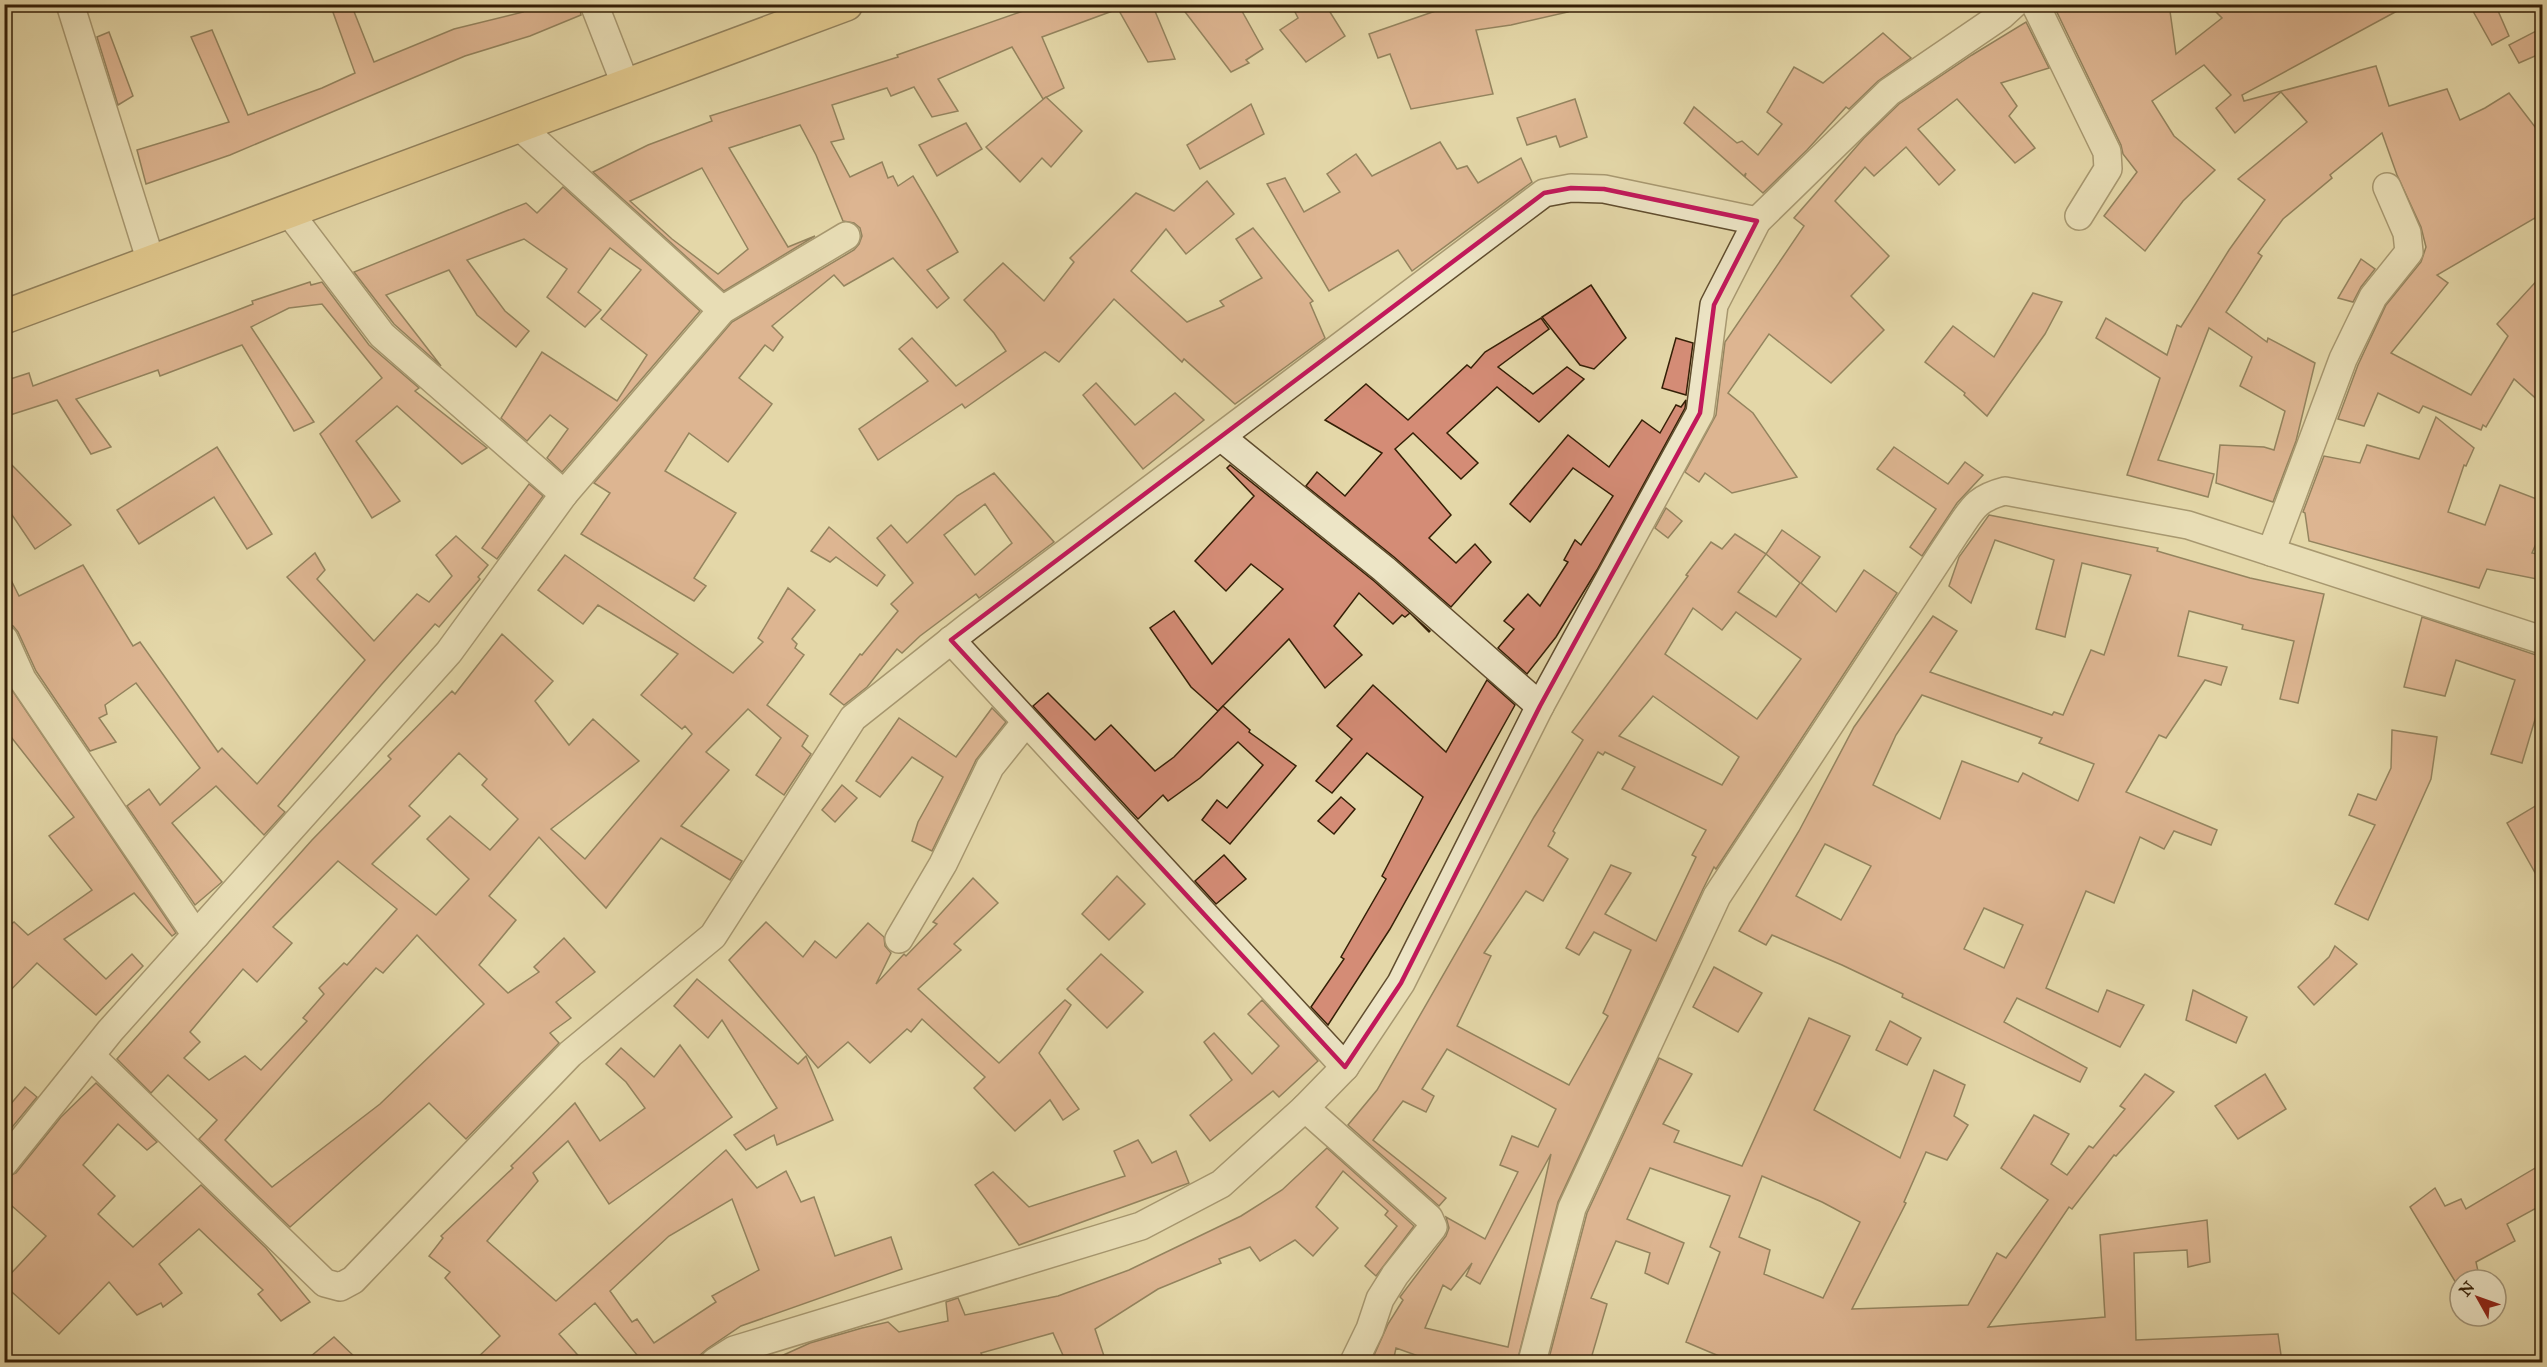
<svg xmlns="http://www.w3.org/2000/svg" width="2547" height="1367" font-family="'IM FELL Great Primer',serif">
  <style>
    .building { fill: #d48c76; stroke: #341f06; stroke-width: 1.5; fill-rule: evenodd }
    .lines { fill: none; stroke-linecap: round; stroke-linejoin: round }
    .minor-casing { stroke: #604d2e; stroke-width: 30 }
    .primary-casing { stroke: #341f06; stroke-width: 36 }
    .minor { stroke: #ede5c6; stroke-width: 27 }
    .primary { stroke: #e2bc74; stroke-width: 33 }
    .marked { fill: none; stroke: #c2185b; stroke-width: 4.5; stroke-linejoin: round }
  </style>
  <rect width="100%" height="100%" fill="#e4d7a8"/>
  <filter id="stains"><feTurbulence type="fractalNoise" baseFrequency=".00333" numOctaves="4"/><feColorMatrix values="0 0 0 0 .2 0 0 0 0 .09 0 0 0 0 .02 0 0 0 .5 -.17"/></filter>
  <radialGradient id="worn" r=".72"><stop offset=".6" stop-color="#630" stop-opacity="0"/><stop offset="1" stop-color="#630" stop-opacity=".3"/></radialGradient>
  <!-- building -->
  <g class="building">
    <polygon points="330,4 351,4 374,62 454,29 523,12 520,4 579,4 581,15 530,36 465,56 230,155 146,184 137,150 229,122 191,37 212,30 248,115 322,88 355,73"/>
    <path d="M1043 4H1152L1175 59 1148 62 1118 9 1042 37 1064 88 1043 99 1012 47 938 79 958 111 932 117 914 87 891 96 887 88 832 105 844 139 831 142 850 177 882 162 888 178 893 176 898 186 913 176 958 252 927 270 949 298 937 308 893 258 844 286 834 275 772 326 783 337 773 351 765 345 739 378 772 404 728 462 689 433 665 471 736 513 694 578 706 586 694 601 581 534 610 493 594 483 732 322 854 250 859 244 862 236 860 228 854 223 843 221 816 155 800 125 729 148 788 247 815 236 724 291 593 172 648 145 712 121 710 116 898 57 897 55ZM702 168 748 249 718 274 672 239 630 201Z"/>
    <polygon points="1179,4 1238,4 1263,49 1246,60 1249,63 1231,72"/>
    <polygon points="1291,4 1325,4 1345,36 1306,62 1280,30 1298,18"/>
    <polygon points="1480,4 1567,4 1568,12 1511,25 1476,30 1493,94 1411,109 1390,54 1378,58 1369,34 1447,7 1448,11"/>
    <polygon points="2053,4 2169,4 2176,54 2222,18 2208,4 2253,4 2259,10 2267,4 2410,4 2242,95 2244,101 2376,66 2389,106 2447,89 2460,120 2485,108 2509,93 2542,136 2542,214 2437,275 2448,283 2391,353 2471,395 2508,336 2497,324 2542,275 2542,404 2514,379 2486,427 2483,425 2481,430 2423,406 2419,413 2378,393 2364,426 2338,419 2358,365 2386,305 2421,262 2426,247 2421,227 2397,175 2382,133 2330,175 2332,178 2283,219 2258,253 2262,256 2226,312 2267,342 2268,338 2315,363 2296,441 2273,502 2216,483 2220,445 2264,447 2274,450 2285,411 2240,386 2252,357 2209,328 2158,460 2214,474 2208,497 2127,475 2160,378 2096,338 2106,318 2167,355 2177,325 2181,327 2229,250 2265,200 2238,179 2307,122 2281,92 2235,133 2216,108 2231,95 2204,65 2152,101 2174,136 2215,170 2183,201 2145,251 2104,216 2137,172 2123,154 2121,145"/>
    <polygon points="2469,4 2495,4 2509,36 2492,45"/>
    <polygon points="2026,22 2049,68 2001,83 2017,106 2009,116 2035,148 2015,163 1957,99 1918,129 1955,170 1939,185 1906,147 1874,176 1865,167 1835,201 1889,256 1851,296 1884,330 1831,383 1769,334 1728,393 1753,413 1797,477 1732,493 1705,473 1699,482 1685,472 1716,415 1725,342 1804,226 1794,218 1864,138 1899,104 1972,55"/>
    <polygon points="2542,28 2542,53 2519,63 2509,45"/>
    <polygon points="109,32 133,96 118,105 97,37"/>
    <polygon points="1883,33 1911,58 1878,81 1849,109 1846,107 1807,150 1763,193 1745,177 1746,173 1744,176 1684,123 1694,107 1737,143 1742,141 1758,155 1782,124 1767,112 1794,67 1823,83"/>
    <polygon points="1046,97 1082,131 1051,167 1042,158 1020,182 986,147"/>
    <polygon points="1575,99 1587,137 1560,147 1556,136 1527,145 1517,118"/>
    <polygon points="1251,104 1264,134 1200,169 1187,145"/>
    <polygon points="966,123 982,149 937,176 919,145"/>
    <polygon points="1440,142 1457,169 1467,166 1478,183 1521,158 1532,182 1412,271 1398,250 1329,291 1267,184 1285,178 1304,212 1340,192 1327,174 1356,154 1372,176"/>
    <polygon points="1207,181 1234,214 1186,254 1166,229 1131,271 1187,322 1224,306 1220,301 1262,278 1236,239 1253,228 1313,301 1310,303 1325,338 1235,404 1184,359 1182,362 1114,299 1059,362 1045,352 965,408 962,404 878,460 859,429 928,381 899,349 912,338 956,386 1006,351 994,333 964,300 1003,263 1044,301 1074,262 1070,258 1136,193 1174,211"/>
    <polygon points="563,187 700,311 562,472 547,458 568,429 550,415 527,441 501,418 542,352 617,401 647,355 601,319 641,270 610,248 578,292 601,310 585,327 547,297 567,269 524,239 467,260 505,311 529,331 516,347 477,315 449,270 386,295 441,366 394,324 354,272 526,203 537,213"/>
    <polygon points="2361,259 2375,269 2361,287 2353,302 2338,298"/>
    <polygon points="310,282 311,285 322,282 369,345 419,388 415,391 487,448 462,464 397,406 356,441 400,501 372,518 320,434 382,378 322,304 289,308 251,327 314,422 294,431 242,345 160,376 158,370 76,399 111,447 91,454 57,400 4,417 4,381 29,373 33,386 230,313 253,304 252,301"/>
    <polygon points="1591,285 1626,338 1594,369 1580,365 1542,317"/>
    <polygon points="2033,293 2062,302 2045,334 1987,416 1964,395 1965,393 1925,362 1953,326 1994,357"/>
    <polygon points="1541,318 1549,329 1498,367 1533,394 1567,367 1584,379 1539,422 1497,387 1447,433 1478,463 1461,479 1413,433 1395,449 1451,515 1429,538 1456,563 1475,544 1491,562 1451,607 1394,557 1306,486 1317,472 1345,496 1382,453 1325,420 1366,384 1408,420 1467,365 1471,368 1485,352"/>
    <polygon points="1676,338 1693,343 1686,395 1662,388"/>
    <polygon points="1096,383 1135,425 1175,393 1204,420 1143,469 1083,395"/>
    <polygon points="1686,400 1685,408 1597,570 1556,637 1527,674 1498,648 1514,629 1504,621 1528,594 1540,606 1568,562 1564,560 1575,540 1581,545 1613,496 1573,468 1530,522 1510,504 1568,435 1609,467 1642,420 1660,433 1676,405 1681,407"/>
    <polygon points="2436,417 2474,448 2466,466 2464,465 2448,512 2485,525 2500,485 2542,501 2542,530 2532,553 2542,555 2542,580 2487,569 2479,588 2309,541 2305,513 2303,512 2324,456 2360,463 2367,445 2419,459"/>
    <polygon points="217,447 272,534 247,549 214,497 139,544 117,510"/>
    <polygon points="1894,447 1948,484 1965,462 1983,475 1957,503 1922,556 1910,547 1936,509 1877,469"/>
    <polygon points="4,457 71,525 35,549 4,503"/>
    <polygon points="1230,465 1374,581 1430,631 1429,632 1410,613 1405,617 1402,615 1393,624 1359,593 1334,626 1362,655 1325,688 1289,639 1218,711 1191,687 1150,628 1174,611 1212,664 1283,589 1251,564 1226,591 1195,561 1254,496 1227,468"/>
    <path d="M994 473 1054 542 979 598 976 594 920 636 902 653 897 649 867 687 844 705 830 694 860 654 862 655 898 611 891 604 913 583 877 538 891 525 907 543 957 496ZM985 504 1012 543 975 575 944 535Z"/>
    <polygon points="529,484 543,496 497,559 482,548"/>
    <polygon points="1666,508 1682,521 1668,538 1655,528"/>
    <path d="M1989 515 2158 548 2157 551 2250 578 2324 594 2298 703 2280 699 2294 641 2242 629 2243 625 2189 611 2178 656 2227 667 2221 685 2205 680 2166 738 2159 735 2126 792 2217 830 2211 845 2174 831 2164 849 2140 837 2114 903 2086 891 2046 988 2098 1012 2107 990 2144 1005 2120 1047 2017 998 2004 1022 2087 1068 2080 1082 1902 997 1903 994 1842 965 1772 935 1766 945 1739 931 1799 831 1854 727 1933 616 1957 631 1930 672 2052 715 2054 712 2063 715 2091 650 2104 655 2131 575 2082 563 2065 637 2036 629 2054 560 1995 540 1971 603 1949 586 1959 557ZM1922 695 2042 738 2039 743 2094 764 2078 801 2023 773 2018 782 1962 761 1940 819 1873 785 1896 735ZM1825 844 1871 866 1841 920 1796 896ZM1984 908 2023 925 2004 968 1964 949Z"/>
    <polygon points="829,527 885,575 877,586 836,557 830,562 811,551"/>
    <path d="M1782 530 1820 557 1801 583 1836 612 1864 570 1897 593 1716 869 1714 867 1703 889 1558 1202 1517 1362H1435L1396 1348 1393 1362H1371L1388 1324 1403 1300 1400 1297 1446 1236 1449 1228 1446 1217 1485 1239 1518 1172 1500 1165 1512 1136 1538 1147 1556 1109 1447 1049 1422 1089 1434 1096 1426 1112 1403 1101 1373 1140 1446 1198 1439 1206 1348 1125 1377 1090 1534 817 1583 740 1572 732 1688 576 1686 575 1711 542 1722 549 1735 534 1766 554ZM1766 554 1800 583 1776 617 1738 592ZM1693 608 1722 630 1736 612 1801 659 1757 719 1665 654ZM1653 696 1739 757 1722 785 1619 736ZM1598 752 1603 755 1605 752 1635 767 1622 789 1706 830 1692 855 1696 857 1656 941 1605 914 1631 873 1611 865 1566 948 1579 955 1594 932 1631 950 1603 1013 1608 1016 1569 1085 1457 1026 1491 956 1484 953 1526 891 1543 901 1568 859 1548 846 1555 833 1553 831ZM1551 1154 1508 1347 1425 1328 1443 1285 1451 1290 1472 1263 1466 1276 1480 1284Z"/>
    <polygon points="456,536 488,565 478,577 480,579 439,627 435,624 381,685 278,806 285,812 264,835 216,786 172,823 222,882 195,905 127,806 149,789 160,805 200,768 136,683 105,705 107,714 99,718 116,742 90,751 36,671 18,632 13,626 4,623 4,566 19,596 83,565 133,646 140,642 218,752 222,748 257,784 365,660 287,577 315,553 325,570 317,579 374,641 417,594 429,602 452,576 436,555"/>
    <path d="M565 555 733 673 763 642 758 638 788 588 815 610 792 639 797 644 795 648 804 655 767 705 808 736 802 746 811 754 784 795 756 775 781 738 748 709 706 752 729 770 681 826 742 861 730 880 661 838 606 908 539 837 489 896 516 920 479 965 508 993 539 972 534 967 564 938 595 972 556 1002 571 1018 550 1033 559 1043 466 1139 429 1103 290 1227 199 1139 217 1120 168 1075 151 1093 117 1059 312 840 391 759 388 756 452 691 455 694 502 634 553 681 535 701 569 745 593 719 639 761 551 829 585 859 692 734 685 726 682 729 641 695 678 654 598 605 583 624 538 590ZM459 753 487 779 482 785 518 819 490 850 450 816 427 839 469 879 436 915 372 864 420 816 409 806ZM338 861 397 909 347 965 344 963 319 988 324 994 303 1018 307 1021 261 1070 245 1056 209 1080 184 1058 200 1042 190 1032 243 969 257 982 292 943 273 927ZM417 935 484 1004 380 1104 272 1187 225 1140 376 968 383 973Z"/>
    <polygon points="2422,617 2542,657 2542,696 2522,763 2491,754 2515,680 2456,660 2445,696 2404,687"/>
    <polygon points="4,678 176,933 172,936 134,893 64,939 106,979 132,954 143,966 96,1015 37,963 4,997 4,930 14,922 28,935 92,890 49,836 74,817 4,728"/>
    <polygon points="1487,680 1515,705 1390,929 1328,1025 1311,1007 1344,959 1341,957 1386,879 1382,876 1423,797 1367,753 1332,793 1316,781 1352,739 1337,726 1373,685 1446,752"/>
    <polygon points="1048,693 1095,740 1111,725 1155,771 1174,757 1223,706 1250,730 1249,732 1296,766 1230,844 1202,820 1217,800 1227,808 1263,765 1238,742 1200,778 1168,801 1163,795 1138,819 1033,706"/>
    <polygon points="992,708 1006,722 976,760 932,851 912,841 918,822 943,777 912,757 880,797 856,781 899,718 956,757"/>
    <polygon points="2392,730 2437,737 2431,779 2368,920 2335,904 2375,825 2349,815 2358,794 2376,800 2391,768"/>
    <polygon points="842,785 857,798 835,822 822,810"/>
    <polygon points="1341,797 1355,809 1334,834 1318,821"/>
    <polygon points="2542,802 2542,885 2507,823"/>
    <polygon points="1224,855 1246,879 1216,904 1195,881"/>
    <polygon points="1117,876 1145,904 1109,940 1082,914"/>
    <polygon points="973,878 998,903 954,944 961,950 918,989 999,1063 1065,1000 1071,1005 1039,1053 1079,1109 1063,1120 1050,1100 1015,1131 974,1088 985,1077 922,1019 911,1032 907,1029 870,1063 848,1042 818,1068 729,960 766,922 803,957 815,941 836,958 868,923 884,937 885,946 891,953 876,984 904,954 906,956 937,924 933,922"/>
    <polygon points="2335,946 2357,964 2314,1005 2298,987 2329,957"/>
    <polygon points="1101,954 1143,992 1107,1028 1067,989"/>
    <polygon points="1714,967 1762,993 1738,1032 1693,1007"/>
    <polygon points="697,979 798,1064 806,1056 833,1120 777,1145 774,1135 746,1150 734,1135 777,1108 722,1020 708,1038 674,1006"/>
    <polygon points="2193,990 2247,1017 2236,1043 2186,1020"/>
    <polygon points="1262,1000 1318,1061 1279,1097 1273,1091 1210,1141 1190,1115 1232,1080 1204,1042 1214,1033 1252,1074 1279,1046 1248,1014"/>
    <path d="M1809 1018 1850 1036 1814 1110 1900 1158 1934 1070 1965 1085 1954 1116 1968 1125 1947 1160 1926 1152 1904 1202 1906 1203 1852 1309 1968 1305 1997 1253 2006 1258 2048 1200 2001 1168 2034 1115 2069 1134 2051 1164 2067 1175 2089 1146 2093 1148 2125 1109 2120 1106 2145 1074 2174 1092 2116 1156 2114 1155 2072 1209 2069 1207 1988 1327 2105 1317 2100 1235 2207 1220 2210 1262 2188 1267 2187 1250 2134 1253 2136 1340 2278 1334 2281 1355 2127 1359V1362H1733L1686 1342 1720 1252 1710 1247 1730 1196 1650 1168 1627 1219 1684 1243 1668 1284 1645 1273 1650 1253 1616 1241 1591 1298 1607 1304 1590 1362H1548L1587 1213 1659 1058 1692 1074 1663 1124 1679 1131 1674 1142 1742 1166ZM1762 1176 1822 1202 1860 1222 1823 1298 1764 1274 1770 1250 1739 1237Z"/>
    <polygon points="1890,1021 1921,1038 1907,1065 1876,1050"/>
    <path d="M680 1045 732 1117 609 1204 568 1141 533 1173 538 1181 487 1241 556 1301 726 1150 757 1188 786 1171 801 1202 814 1197 835 1256 891 1237 902 1269 741 1326 707 1349 692 1362H626L637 1355 595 1303 559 1334 584 1362H473L500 1336 445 1278 450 1272 429 1256 443 1238 441 1236 513 1168 511 1166 575 1103 600 1141 645 1108 626 1082 606 1064 621 1048 654 1077ZM732 1199 759 1270 712 1296 716 1302 654 1343 637 1319 632 1322 610 1291 669 1236Z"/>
    <polygon points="2265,1074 2286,1109 2238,1139 2215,1106"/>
    <polygon points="96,1083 157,1142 147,1150 118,1124 83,1165 115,1196 98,1214 133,1247 201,1185 266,1248 310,1302 281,1321 258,1294 263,1290 199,1229 159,1264 182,1293 163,1307 161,1303 137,1315 109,1282 59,1334 4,1285 4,1281 46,1236 4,1199 4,1178 16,1173 61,1117"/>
    <polygon points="25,1087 37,1097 4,1137 4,1112"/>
    <polygon points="1138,1140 1152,1163 1176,1151 1189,1183 1019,1245 975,1185 993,1172 1029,1207 1125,1176 1114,1151"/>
    <polygon points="1327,1148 1414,1226 1376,1276 1365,1266 1397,1226 1385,1215 1388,1211 1343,1171 1316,1207 1338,1228 1313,1256 1295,1240 1260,1261 1250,1247 1219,1259 1221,1263 1158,1289 1095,1329 1106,1362 1066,1362 1053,1333 981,1353 985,1362 768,1362 810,1343 862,1328 888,1322 899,1332 948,1321 946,1302 958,1298 965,1315 1058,1296 1129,1270 1241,1216 1282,1190"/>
    <polygon points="2542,1164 2542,1205 2507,1224 2515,1241 2476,1262 2478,1271 2456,1283 2410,1207 2435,1188 2445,1206 2461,1199 2466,1209"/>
    <polygon points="334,1337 360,1362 304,1362"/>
  </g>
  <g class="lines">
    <defs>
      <g id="minor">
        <polyline points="70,4 151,262"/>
        <polyline points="594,4 626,86"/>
        <polyline points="2035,4 2107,152 2108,169 2079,216"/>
        <polyline points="519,126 722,310"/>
        <polyline points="288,211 382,335 564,494"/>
        <polyline points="1221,437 1384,569 1540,706"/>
        <polyline points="2271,552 2343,359 2373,297 2409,252 2407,233 2387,187"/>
        <polyline points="4,639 22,679 196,935"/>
        <polyline points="951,640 1345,1067"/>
        <polyline points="899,939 943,864 990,767 1026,722"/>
        <polyline points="92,1057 325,1283 340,1287 353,1280 570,1054 713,936 853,718 969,626 1544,193 1571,188 1604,189 1757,221"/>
        <polyline points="1305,1108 1429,1218 1433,1227 1395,1275 1380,1299 1370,1329 1354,1362"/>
        <polyline points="4,1163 110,1031 449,652 564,494 722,310 846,236"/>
        <polyline points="715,1362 734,1350 1141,1226 1221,1184 1305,1108 1345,1067 1401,983 1540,706 1700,413 1714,305 1757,221 1889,92 2002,15 2014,4"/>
        <path d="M1532 1362 1572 1208 1717 896 1955 534C1972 510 1974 499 2005 491L2188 525 2542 640"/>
      </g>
      <polyline id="primary" points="4,317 846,4"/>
    </defs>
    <!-- minor casing -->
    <use href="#minor" class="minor-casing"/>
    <!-- primary casing -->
    <use href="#primary" class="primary-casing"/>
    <!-- minor -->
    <use href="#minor" class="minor"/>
    <!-- primary -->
    <use href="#primary" class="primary"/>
  </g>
  <!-- marked area -->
  <path d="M0 0H2547V1367H0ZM1571 188 1604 189 1757 221 1714 305 1700 413 1540 706 1401 983 1345 1067 951 640 1544 193Z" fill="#e4d7a8" fill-opacity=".55" fill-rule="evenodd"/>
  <path class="marked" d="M1571 188 1604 189 1757 221 1714 305 1700 413 1540 706 1401 983 1345 1067 951 640 1544 193Z"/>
  <!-- margin -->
  <rect width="2547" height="1367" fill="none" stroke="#e4d7a8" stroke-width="24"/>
  <rect x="6" y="6" width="2535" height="1355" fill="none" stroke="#341f06" stroke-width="3"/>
  <rect x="12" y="12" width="2523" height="1343" fill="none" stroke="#341f06" stroke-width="1.5"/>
  <!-- north arrow -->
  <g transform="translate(2478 1298) rotate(310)"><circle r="28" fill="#ede5c6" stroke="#a39679" stroke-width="1.5"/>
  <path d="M0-4.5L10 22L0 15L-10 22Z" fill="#8f2418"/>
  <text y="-9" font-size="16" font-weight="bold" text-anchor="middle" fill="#341f06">N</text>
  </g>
  <rect width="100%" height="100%" filter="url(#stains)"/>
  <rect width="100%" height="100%" fill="url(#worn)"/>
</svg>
